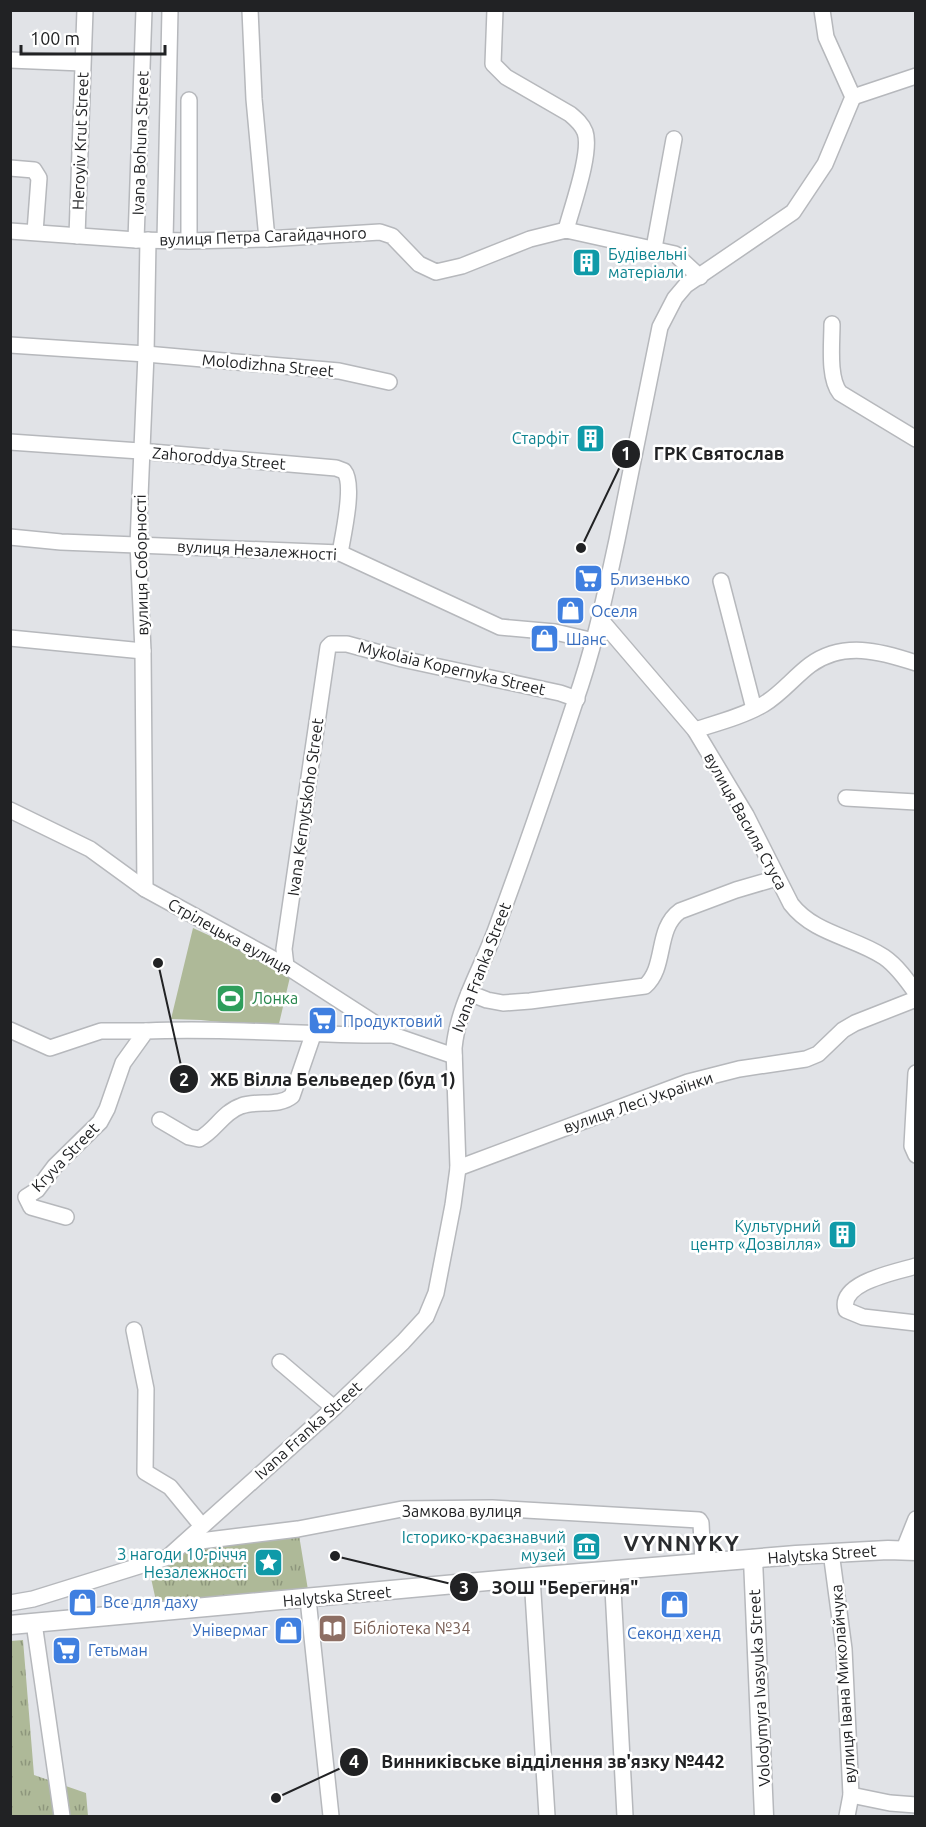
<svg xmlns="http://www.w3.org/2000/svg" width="926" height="1827" font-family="Ubuntu,sans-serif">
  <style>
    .park { fill: url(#park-tufts) }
    .pitch { fill: #aeb998 }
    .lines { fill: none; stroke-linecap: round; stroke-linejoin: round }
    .minor-casing { stroke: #b6b8bc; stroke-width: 18 }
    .major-casing { stroke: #b6b8bc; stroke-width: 21 }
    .minor { stroke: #fff; stroke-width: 15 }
    .major { stroke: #fff; stroke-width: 18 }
    .labels { text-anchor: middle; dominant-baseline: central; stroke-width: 5; stroke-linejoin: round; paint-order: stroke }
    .street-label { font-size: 16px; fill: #212224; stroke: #fff }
    .culture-label { font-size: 16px; fill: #0d838f; stroke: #fff; text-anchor: end }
    .shop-label { font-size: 16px; fill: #366cbe; stroke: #fff; text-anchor: start }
    .leisure-label { font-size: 16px; fill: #27864d; stroke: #fff; text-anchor: start }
    .education-label { font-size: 16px; fill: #785e54; stroke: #fff; text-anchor: start }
    .district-label { font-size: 22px; font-weight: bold; letter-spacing: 1.5px; fill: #292b2e; stroke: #fff }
    .leader { fill: none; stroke: #212224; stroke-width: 2 }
    .callout-dot { fill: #212224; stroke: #fff; stroke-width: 2 }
    .mark-label { font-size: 18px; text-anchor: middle; font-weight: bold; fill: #fff }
    .callout-label { font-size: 18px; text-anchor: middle; font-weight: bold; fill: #212224; stroke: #fff; stroke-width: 5; stroke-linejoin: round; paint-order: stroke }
  </style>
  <defs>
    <pattern id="park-tufts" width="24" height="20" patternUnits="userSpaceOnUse" patternTransform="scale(1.5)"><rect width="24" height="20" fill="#aeb998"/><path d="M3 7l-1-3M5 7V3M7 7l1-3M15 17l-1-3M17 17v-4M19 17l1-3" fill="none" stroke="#8d967c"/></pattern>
  </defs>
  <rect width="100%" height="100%" fill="#e1e3e7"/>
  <!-- park -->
  <g class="park">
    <polygon points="299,1535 308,1590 156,1601 149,1569 172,1564 186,1548"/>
    <polygon points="23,1640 34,1775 86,1793 88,1816 11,1816 11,1641"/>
  </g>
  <!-- pitch -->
  <polygon class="pitch" points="193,928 243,951 290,977 278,1028 201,1020 171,1019"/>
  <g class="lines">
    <defs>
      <g id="minor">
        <polyline points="250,10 254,99 267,239"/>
        <path d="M495 10 493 64 506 77 570 114C576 119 582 124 585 132 592 152 572 207 566 230"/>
        <polyline points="10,60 82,63"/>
        <polyline points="853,97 916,76"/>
        <polyline points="10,168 34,170 39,178 35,232"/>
        <polyline points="10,231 136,240 189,241 267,239 380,232 392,236 419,264 436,272 462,266 530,239 566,230 675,254 700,277"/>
        <polyline points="77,236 85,10"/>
        <polyline points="136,240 144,10"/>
        <polyline points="165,240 170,10"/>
        <polyline points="189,241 189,100"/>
        <polyline points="654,248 674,139"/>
        <path d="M832 324C832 344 828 378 840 393L916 439"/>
        <polyline points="10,345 146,354 339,371 389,382"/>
        <path d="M10 442 140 451 336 468 344 471C355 484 343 535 340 553"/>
        <polyline points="10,537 61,542 340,553 500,627 555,632 594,641"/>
        <polyline points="721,581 754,709"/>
        <path d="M600 619 695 730 746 815 791 904C814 934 854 937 884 957 897 966 907 980 916 993"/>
        <polyline points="10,638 143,651"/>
        <path d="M695 730C717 723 744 716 764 704 781 694 794 677 810 665 843 641 880 651 916 663"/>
        <polyline points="846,798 916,802"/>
        <polyline points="10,810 90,849 145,889 286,966 393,1035 454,1056"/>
        <polyline points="145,889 143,651 138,544 146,354 148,240"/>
        <polyline points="286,966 284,949 328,647 331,644 347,644 402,659 560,693 577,699"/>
        <path d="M469 993 487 1000 503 1003 530 1001 645 986C667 967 655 929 680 911L736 890 777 878"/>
        <polyline points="10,1030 50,1048 101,1031 146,1031"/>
        <polyline points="916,1073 912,1146 916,1155"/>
        <path d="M160 1120 189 1137 199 1139C215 1131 223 1112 241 1106 257 1100 279 1107 292 1096L313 1035"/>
        <polyline points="458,1168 688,1082 739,1069 806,1059 818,1054 843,1030 855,1023 916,999"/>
        <path d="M66 1217 31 1207 26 1197 37 1190 55 1166 100 1122 107 1109 123 1063 146 1031C228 1027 310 1036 393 1035"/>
        <path d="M916 1266C897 1272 838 1282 846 1310L863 1317 916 1323"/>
        <polyline points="134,1330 146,1389 145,1472 170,1487 202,1526"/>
        <polyline points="280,1362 334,1408"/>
        <polyline points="184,1543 298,1529 402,1509 492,1508 699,1520 701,1523 703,1563"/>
        <polyline points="904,1549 916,1519"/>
        <polyline points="831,1552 844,1649 851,1795 847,1816"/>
        <polyline points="612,1570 625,1816"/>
        <polyline points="532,1577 547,1816"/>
        <polyline points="308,1599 331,1816"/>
        <path d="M10 1603 33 1599 168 1557 334 1408 403 1342 426 1317 436 1293 453 1205 458 1168 454 1048C458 1006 482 968 496 929 524 854 550 778 575 702 594 649 605 595 617 540 632 469 646 398 660 327L675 298 686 285 793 212 825 164 853 97 826 37 822 10"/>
        <polyline points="34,1623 62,1816"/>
        <polyline points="851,1795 890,1803 916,1805"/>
      </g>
      <g id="major">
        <polyline points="753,1559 764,1816"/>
        <polyline points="10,1625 532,1577 796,1555 888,1550 916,1551"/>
      </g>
    </defs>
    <!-- minor casing -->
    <use href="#minor" class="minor-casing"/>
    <!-- major casing -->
    <use href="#major" class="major-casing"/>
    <!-- minor -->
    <use href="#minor" class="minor"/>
    <!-- major -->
    <use href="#major" class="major"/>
  </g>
  <!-- icons -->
  <defs>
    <symbol id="building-square" viewBox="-11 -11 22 22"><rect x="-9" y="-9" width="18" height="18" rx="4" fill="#0f9aa8" stroke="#fff"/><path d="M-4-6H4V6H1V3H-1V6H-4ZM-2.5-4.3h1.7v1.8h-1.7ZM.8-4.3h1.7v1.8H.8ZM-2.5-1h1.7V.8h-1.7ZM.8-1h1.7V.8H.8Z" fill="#fff"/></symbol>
    <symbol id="supermarket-square" viewBox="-11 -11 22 22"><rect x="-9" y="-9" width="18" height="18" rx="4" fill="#3f7fe0" stroke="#fff"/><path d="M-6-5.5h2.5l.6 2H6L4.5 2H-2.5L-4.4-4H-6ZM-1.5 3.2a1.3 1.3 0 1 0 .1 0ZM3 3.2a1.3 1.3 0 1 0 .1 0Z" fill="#fff"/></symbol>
    <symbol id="shop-square" viewBox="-11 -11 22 22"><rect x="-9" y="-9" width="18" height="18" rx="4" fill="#3f7fe0" stroke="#fff"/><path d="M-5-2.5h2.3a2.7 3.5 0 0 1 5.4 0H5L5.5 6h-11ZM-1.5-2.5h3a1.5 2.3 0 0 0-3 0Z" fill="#fff"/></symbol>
    <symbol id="stadium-square" viewBox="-11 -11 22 22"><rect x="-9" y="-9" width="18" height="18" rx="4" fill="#2e9e5b" stroke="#fff"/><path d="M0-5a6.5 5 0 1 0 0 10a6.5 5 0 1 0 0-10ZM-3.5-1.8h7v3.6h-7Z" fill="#fff"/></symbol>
    <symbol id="museum-square" viewBox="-11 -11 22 22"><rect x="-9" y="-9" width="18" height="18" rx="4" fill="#0f9aa8" stroke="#fff"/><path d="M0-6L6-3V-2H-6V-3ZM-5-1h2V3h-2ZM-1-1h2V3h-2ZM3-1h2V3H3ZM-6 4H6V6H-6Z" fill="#fff"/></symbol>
    <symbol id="sight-square" viewBox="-11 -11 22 22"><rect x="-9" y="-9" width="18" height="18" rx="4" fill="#0f9aa8" stroke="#fff"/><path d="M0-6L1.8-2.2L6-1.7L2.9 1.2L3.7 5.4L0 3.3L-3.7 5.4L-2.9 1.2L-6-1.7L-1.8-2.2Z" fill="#fff"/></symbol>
    <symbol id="library-square" viewBox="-11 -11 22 22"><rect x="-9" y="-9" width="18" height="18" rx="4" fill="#8d6e63" stroke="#fff"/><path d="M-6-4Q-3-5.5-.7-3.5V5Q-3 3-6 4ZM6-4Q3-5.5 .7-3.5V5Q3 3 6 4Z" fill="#fff"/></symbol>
  </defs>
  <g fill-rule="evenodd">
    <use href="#building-square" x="570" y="246" width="33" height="33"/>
    <use href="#building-square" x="574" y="422" width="33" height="33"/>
    <use href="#supermarket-square" x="572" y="562" width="33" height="33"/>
    <use href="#shop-square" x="554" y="594" width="33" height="33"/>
    <use href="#shop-square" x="528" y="622" width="33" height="33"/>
    <use href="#stadium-square" x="214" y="982" width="33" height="33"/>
    <use href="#supermarket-square" x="306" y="1004" width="33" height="33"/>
    <use href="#building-square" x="826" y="1218" width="33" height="33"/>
    <use href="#museum-square" x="570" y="1530" width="33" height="33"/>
    <use href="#sight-square" x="252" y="1546" width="33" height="33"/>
    <use href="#shop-square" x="66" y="1586" width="33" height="33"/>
    <use href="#shop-square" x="658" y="1588" width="33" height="33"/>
    <use href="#library-square" x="316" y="1612" width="33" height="33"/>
    <use href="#shop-square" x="272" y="1614" width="33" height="33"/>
    <use href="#supermarket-square" x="50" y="1634" width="33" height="33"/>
  </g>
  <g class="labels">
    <!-- street labels -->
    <g class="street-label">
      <text transform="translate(80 141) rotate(-88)">Heroyiv Krut Street</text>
      <text transform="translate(140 143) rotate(-88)">Ivana Bohuna Street</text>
      <text transform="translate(263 236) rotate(-2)">вулиця Петра Сагайдачного</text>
      <text transform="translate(268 365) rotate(5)">Molodizhna Street</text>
      <text transform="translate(219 458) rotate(5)">Zahoroddya Street</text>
      <text transform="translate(257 550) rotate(3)">вулиця Незалежності</text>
      <text transform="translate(141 565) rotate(-91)">вулиця Соборності</text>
      <text transform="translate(452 668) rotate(13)">Mykolaia Kopernyka Street</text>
      <text transform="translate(305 807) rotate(-82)">Ivana Kernytskoho Street</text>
      <text transform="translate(746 821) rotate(61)">вулиця Василя Стуса</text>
      <text transform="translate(230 936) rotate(29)">Стрілецька вулиця</text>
      <text transform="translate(481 967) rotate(-69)">Ivana Franka Street</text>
      <text transform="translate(638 1102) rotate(-19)">вулиця Лесі Українки</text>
      <text transform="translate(65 1157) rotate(-46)">Kryva Street</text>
      <text transform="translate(308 1430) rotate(-42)">Ivana Franka Street</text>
      <text x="462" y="1511">Замкова вулиця</text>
      <text transform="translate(822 1554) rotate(-4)">Halytska Street</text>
      <text transform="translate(337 1596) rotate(-5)">Halytska Street</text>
      <text transform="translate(843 1684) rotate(-94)">вулиця Івана Миколайчука</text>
      <text transform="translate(759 1688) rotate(-93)">Volodymyra Ivasyuka Street</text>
    </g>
    <!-- culture labels -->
    <g class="culture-label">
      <text x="608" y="254" text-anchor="start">Будівельні<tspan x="608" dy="18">матеріали</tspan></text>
      <text x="569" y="438">Старфіт</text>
      <text x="821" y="1226">Культурний<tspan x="821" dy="18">центр «Дозвілля»</tspan></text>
      <text x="566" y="1537">Історико-краєзнавчий<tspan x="566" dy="18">музей</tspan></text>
      <text x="247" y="1554">З нагоди 10-річчя<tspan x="247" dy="18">Незалежності</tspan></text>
    </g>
    <!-- shop labels -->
    <g class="shop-label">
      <text x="610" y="579">Близенько</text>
      <text x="591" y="611">Оселя</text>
      <text x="566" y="639">Шанс</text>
      <text x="343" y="1021">Продуктовий</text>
      <text x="103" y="1602">Все для даху</text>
      <text x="268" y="1630" text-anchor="end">Універмаг</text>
      <text x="674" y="1633" text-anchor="middle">Секонд хенд</text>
      <text x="88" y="1650">Гетьман</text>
    </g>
    <!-- leisure labels -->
    <g class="leisure-label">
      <text x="252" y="998">Лонка</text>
    </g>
    <!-- education labels -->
    <g class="education-label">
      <text x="353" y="1628">Бібліотека №34</text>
    </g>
    <!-- district labels -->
    <g class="district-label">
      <text x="682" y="1542">VYNNYKY</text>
    </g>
  </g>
  <!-- callouts -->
  <path class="leader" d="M581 548L626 454M158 963L184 1079M335 1556L464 1587M276 1798L354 1762"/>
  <g class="callout-dot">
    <circle cx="581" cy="548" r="6"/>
    <circle cx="158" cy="963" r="6"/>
    <circle cx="335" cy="1556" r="6"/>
    <circle cx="276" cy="1798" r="6"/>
    <circle cx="626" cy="454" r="15"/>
    <circle cx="184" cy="1079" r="15"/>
    <circle cx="464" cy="1587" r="15"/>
    <circle cx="354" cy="1762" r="15"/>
  </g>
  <g class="mark-label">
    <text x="626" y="460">1</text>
    <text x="184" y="1086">2</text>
    <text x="464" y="1594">3</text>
    <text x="354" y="1768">4</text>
  </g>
  <g class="callout-label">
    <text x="719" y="460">ГРК Святослав</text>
    <text x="333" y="1086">ЖБ Вілла Бельведер (буд 1)</text>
    <text x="565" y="1594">ЗОШ "Берегиня"</text>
    <text x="553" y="1768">Винниківське відділення зв'язку №442</text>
  </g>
  <!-- border -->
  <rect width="926" height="1827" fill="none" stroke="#212224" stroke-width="24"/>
  <!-- scale -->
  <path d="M21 45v9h144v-9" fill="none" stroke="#212224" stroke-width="3"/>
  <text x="30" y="45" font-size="18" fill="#212224" stroke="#ffffff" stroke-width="4.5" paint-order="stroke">100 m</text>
</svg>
